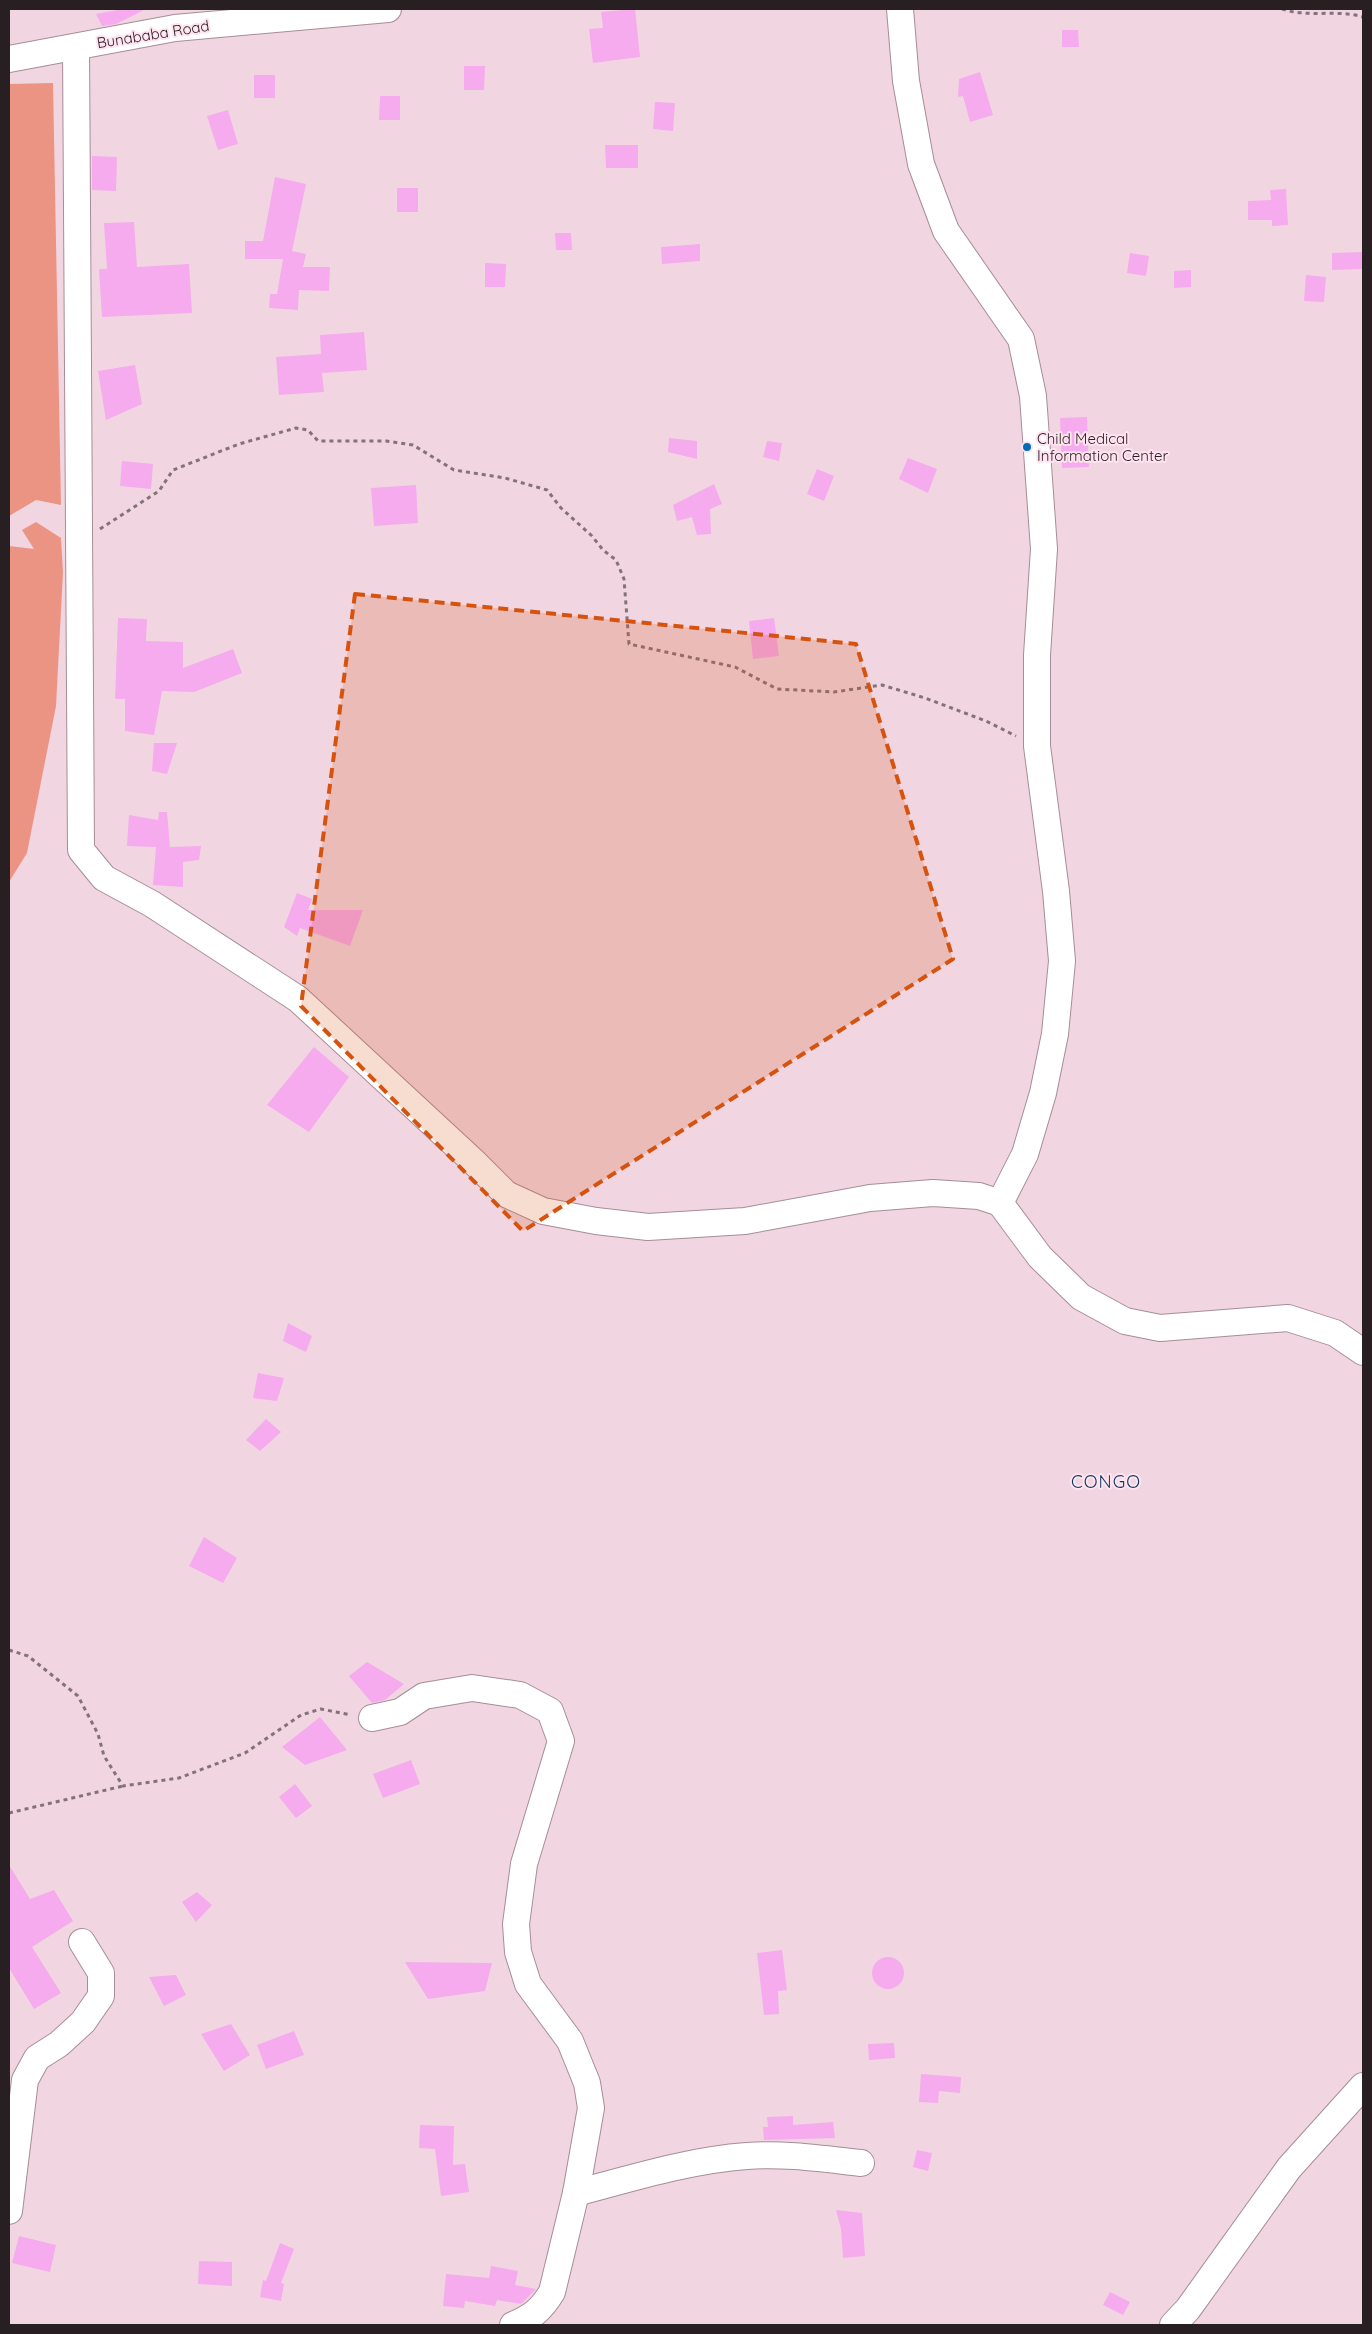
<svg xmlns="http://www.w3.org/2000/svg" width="1372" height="2334" font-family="Quicksand,sans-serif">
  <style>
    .green { fill: #ec9483 }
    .building { fill: #f5abed }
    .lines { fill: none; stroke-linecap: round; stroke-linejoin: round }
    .minor-casing { stroke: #a68d98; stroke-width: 28 }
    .path { stroke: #837279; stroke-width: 3; stroke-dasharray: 4 4; stroke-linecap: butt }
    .minor { stroke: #fff; stroke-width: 26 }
    .marked { fill: #d5530e; fill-opacity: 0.2; stroke: #d5530e; stroke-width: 4; stroke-dasharray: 10 6; stroke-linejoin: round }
    .poi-dot { fill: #016db9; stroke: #ffe3ee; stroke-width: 2 }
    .labels { text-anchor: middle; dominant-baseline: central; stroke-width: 4; stroke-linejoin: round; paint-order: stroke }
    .street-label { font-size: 15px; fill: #281f23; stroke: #ffe3ee }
    .poi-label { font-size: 15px; fill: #281f23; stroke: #ffe3ee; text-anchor: start }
    .quarter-label { font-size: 18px; letter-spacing: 1px; fill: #0f3a5f; stroke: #ffe3ee }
  </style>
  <rect width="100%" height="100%" fill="#f1d6e1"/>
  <!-- green -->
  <g class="green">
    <polygon points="53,83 61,505 36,500 9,516 9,84"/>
    <polygon points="36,522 61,538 63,572 56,706 27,853 9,882 9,546 34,549 22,530"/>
  </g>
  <!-- building -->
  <g class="building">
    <polygon points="123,9 146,9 116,24 102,26 96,14"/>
    <polygon points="635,9 640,57 593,63 589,29 603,28 601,12"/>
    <polygon points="1062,30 1078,30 1079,47 1062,47"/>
    <polygon points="464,66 485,66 484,90 464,90"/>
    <polygon points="980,72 993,115 970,122 963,96 958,97 959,79"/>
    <rect x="254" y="75" width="21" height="23"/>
    <polygon points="380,96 400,96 400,120 379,120"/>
    <polygon points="655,102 675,103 673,131 653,129"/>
    <polygon points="228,110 238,144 218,150 207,116"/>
    <polygon points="605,145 638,145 638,168 606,168"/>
    <polygon points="92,156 117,157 116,191 92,190"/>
    <polygon points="275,177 306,184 292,251 306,254 303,267 330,267 329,291 299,290 298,310 269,308 270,294 277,294 283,259 245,259 245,241 263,241"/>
    <rect x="397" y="188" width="21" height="24"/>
    <polygon points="1286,189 1288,225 1272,226 1272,220 1248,220 1248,201 1271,200 1270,190"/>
    <polygon points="134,222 137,267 189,264 192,313 102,317 99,269 107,269 104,223"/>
    <polygon points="555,233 571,233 572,250 556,250"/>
    <polygon points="700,244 700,261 662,264 661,247"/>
    <polygon points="1363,252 1363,269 1332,270 1332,253"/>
    <polygon points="1130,253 1149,256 1146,276 1127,273"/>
    <polygon points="485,263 506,264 505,287 485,287"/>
    <polygon points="1191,270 1191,287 1174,288 1174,271"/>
    <polygon points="1306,275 1326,277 1324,302 1304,301"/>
    <polygon points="364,332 367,370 322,373 324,392 279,395 276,357 321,354 320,335"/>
    <polygon points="135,365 142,404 106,420 98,371"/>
    <polygon points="1087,417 1089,467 1062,468 1060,418"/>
    <polygon points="669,438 697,441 697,459 668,452"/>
    <polygon points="767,441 782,443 779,461 763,457"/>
    <polygon points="908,458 937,469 928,493 899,479"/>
    <polygon points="122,461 153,464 151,489 120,486"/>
    <polygon points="817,469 834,476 824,501 807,494"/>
    <polygon points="714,484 722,504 710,509 711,534 697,535 692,517 677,521 673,505"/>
    <polygon points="416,485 418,523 374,526 371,488"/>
    <polygon points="118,618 147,619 146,641 183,642 183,668 233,649 242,673 194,692 162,691 154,735 125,731 125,699 115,699"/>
    <polygon points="774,618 779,656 753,659 749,621"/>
    <polygon points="154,743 177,743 167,774 152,771"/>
    <polygon points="159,812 167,812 170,847 201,846 199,860 183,862 183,887 153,885 156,847 127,846 129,815 158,820"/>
    <polygon points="297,893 312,899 308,910 363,910 350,946 300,928 297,936 284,927"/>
    <polygon points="314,1047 349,1077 309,1132 267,1105"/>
    <polygon points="288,1323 312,1336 306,1352 283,1341"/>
    <polygon points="258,1373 284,1378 277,1401 253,1398"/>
    <polygon points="266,1419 281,1432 260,1451 246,1440"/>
    <polygon points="204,1537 237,1558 223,1583 189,1566"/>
    <polygon points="367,1662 404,1684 385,1700 372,1703 349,1676"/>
    <polygon points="320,1717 347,1750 305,1765 282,1747"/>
    <polygon points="411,1760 420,1784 383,1798 373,1774"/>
    <polygon points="295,1784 312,1806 296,1818 279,1797"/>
    <polygon points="9,1865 30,1899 54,1890 73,1921 32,1947 61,1993 34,2009 9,1968"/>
    <polygon points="197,1892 212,1905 196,1922 182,1902"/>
    <polygon points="782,1950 787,1990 778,1991 779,2014 764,2015 757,1953"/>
    <circle cx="888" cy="1973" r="16"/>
    <polygon points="405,1962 492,1963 485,1991 428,1999"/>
    <polygon points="176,1975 186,1995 164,2006 149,1977"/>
    <polygon points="231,2024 250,2055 224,2071 201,2034"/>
    <polygon points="294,2031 304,2055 266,2069 257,2045"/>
    <polygon points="894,2043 895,2058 869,2060 868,2044"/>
    <polygon points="921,2074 961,2077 960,2093 939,2091 938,2103 919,2102"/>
    <polygon points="793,2116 793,2125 833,2122 835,2138 764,2140 763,2127 768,2127 767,2117"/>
    <polygon points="420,2125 454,2126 453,2165 465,2164 469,2192 441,2196 435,2149 419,2148"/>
    <polygon points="917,2150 932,2153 928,2171 913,2167"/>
    <polygon points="836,2210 862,2213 865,2256 843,2258 841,2229"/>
    <polygon points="19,2236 56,2245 50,2272 12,2263"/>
    <polygon points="280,2243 294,2249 281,2283 284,2284 281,2301 260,2297 263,2280 266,2281"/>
    <polygon points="199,2261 232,2262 232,2286 198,2284"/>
    <polygon points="491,2266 518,2271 515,2285 536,2289 521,2304 497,2300 495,2306 465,2301 464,2308 443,2306 446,2274 489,2278"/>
    <polygon points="1110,2292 1130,2302 1123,2315 1103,2305"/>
  </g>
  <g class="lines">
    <defs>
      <g id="minor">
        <polyline points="900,9 906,81 921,164 946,231 1021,339 1033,396 1044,549 1037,655 1037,746 1056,891 1062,961 1055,1034 1043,1093 1025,1154 1000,1203"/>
        <polyline points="76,47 81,850 104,878 152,904 298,999 473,1161 506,1194 543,1211 596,1221 648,1227 745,1221 870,1198 933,1193 979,1196 1000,1203 1040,1257 1081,1297 1125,1321 1160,1328 1288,1318 1335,1333 1363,1352"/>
        <polyline points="9,59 175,28 388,9"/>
        <path d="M372 1718 400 1712 424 1696 472 1688 520 1695 550 1711 561 1741 524 1864 516 1924 518 1952 528 1984 570 2041 587 2083 591 2108 576 2193 552 2292C541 2310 532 2317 513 2325"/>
        <path d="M576 2193C632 2178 690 2160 747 2156 785 2153 824 2159 861 2163"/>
        <polyline points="9,2211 25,2080 37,2058 59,2044 83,2022 101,1996 101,1973 82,1942"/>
        <polyline points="1173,2325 1188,2309 1289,2168 1363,2086"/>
      </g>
    </defs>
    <!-- minor casing -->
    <use href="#minor" class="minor-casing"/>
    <!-- path -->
    <g class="path">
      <path d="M1282 9C1309 18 1337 9 1363 17"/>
      <polyline points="100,529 159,491 173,470 239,444 296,428 308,430 318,441 386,441 413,445 454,470 505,478 547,490 561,508 592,536 603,550 616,560 624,579 629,644 735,667 777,689 834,692 882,685 925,698 986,721 1016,736"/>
      <polyline points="9,1650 28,1656 78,1696 98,1734 104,1756 123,1786 179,1778 245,1753 301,1715 321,1709 351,1715"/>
      <polyline points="9,1813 123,1786"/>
    </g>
    <!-- minor -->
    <use href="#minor" class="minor"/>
  </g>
  <!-- marked area -->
  <path class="marked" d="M355 594 856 644 953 959 523 1231 301 1006Z"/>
  <!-- markers -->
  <circle class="poi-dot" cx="1027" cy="447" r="5"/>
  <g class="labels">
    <!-- street labels -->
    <g class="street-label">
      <text transform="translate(153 34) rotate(-9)">Bunababa Road</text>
    </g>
    <!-- poi labels -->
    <g class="poi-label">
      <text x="1037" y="438">Child Medical<tspan x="1037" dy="17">Information Center</tspan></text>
    </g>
    <!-- quarter labels -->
    <g class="quarter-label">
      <text x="1106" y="1481">CONGO</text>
    </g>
  </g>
  <!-- border -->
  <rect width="1372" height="2334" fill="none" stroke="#281f23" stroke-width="20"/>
</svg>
